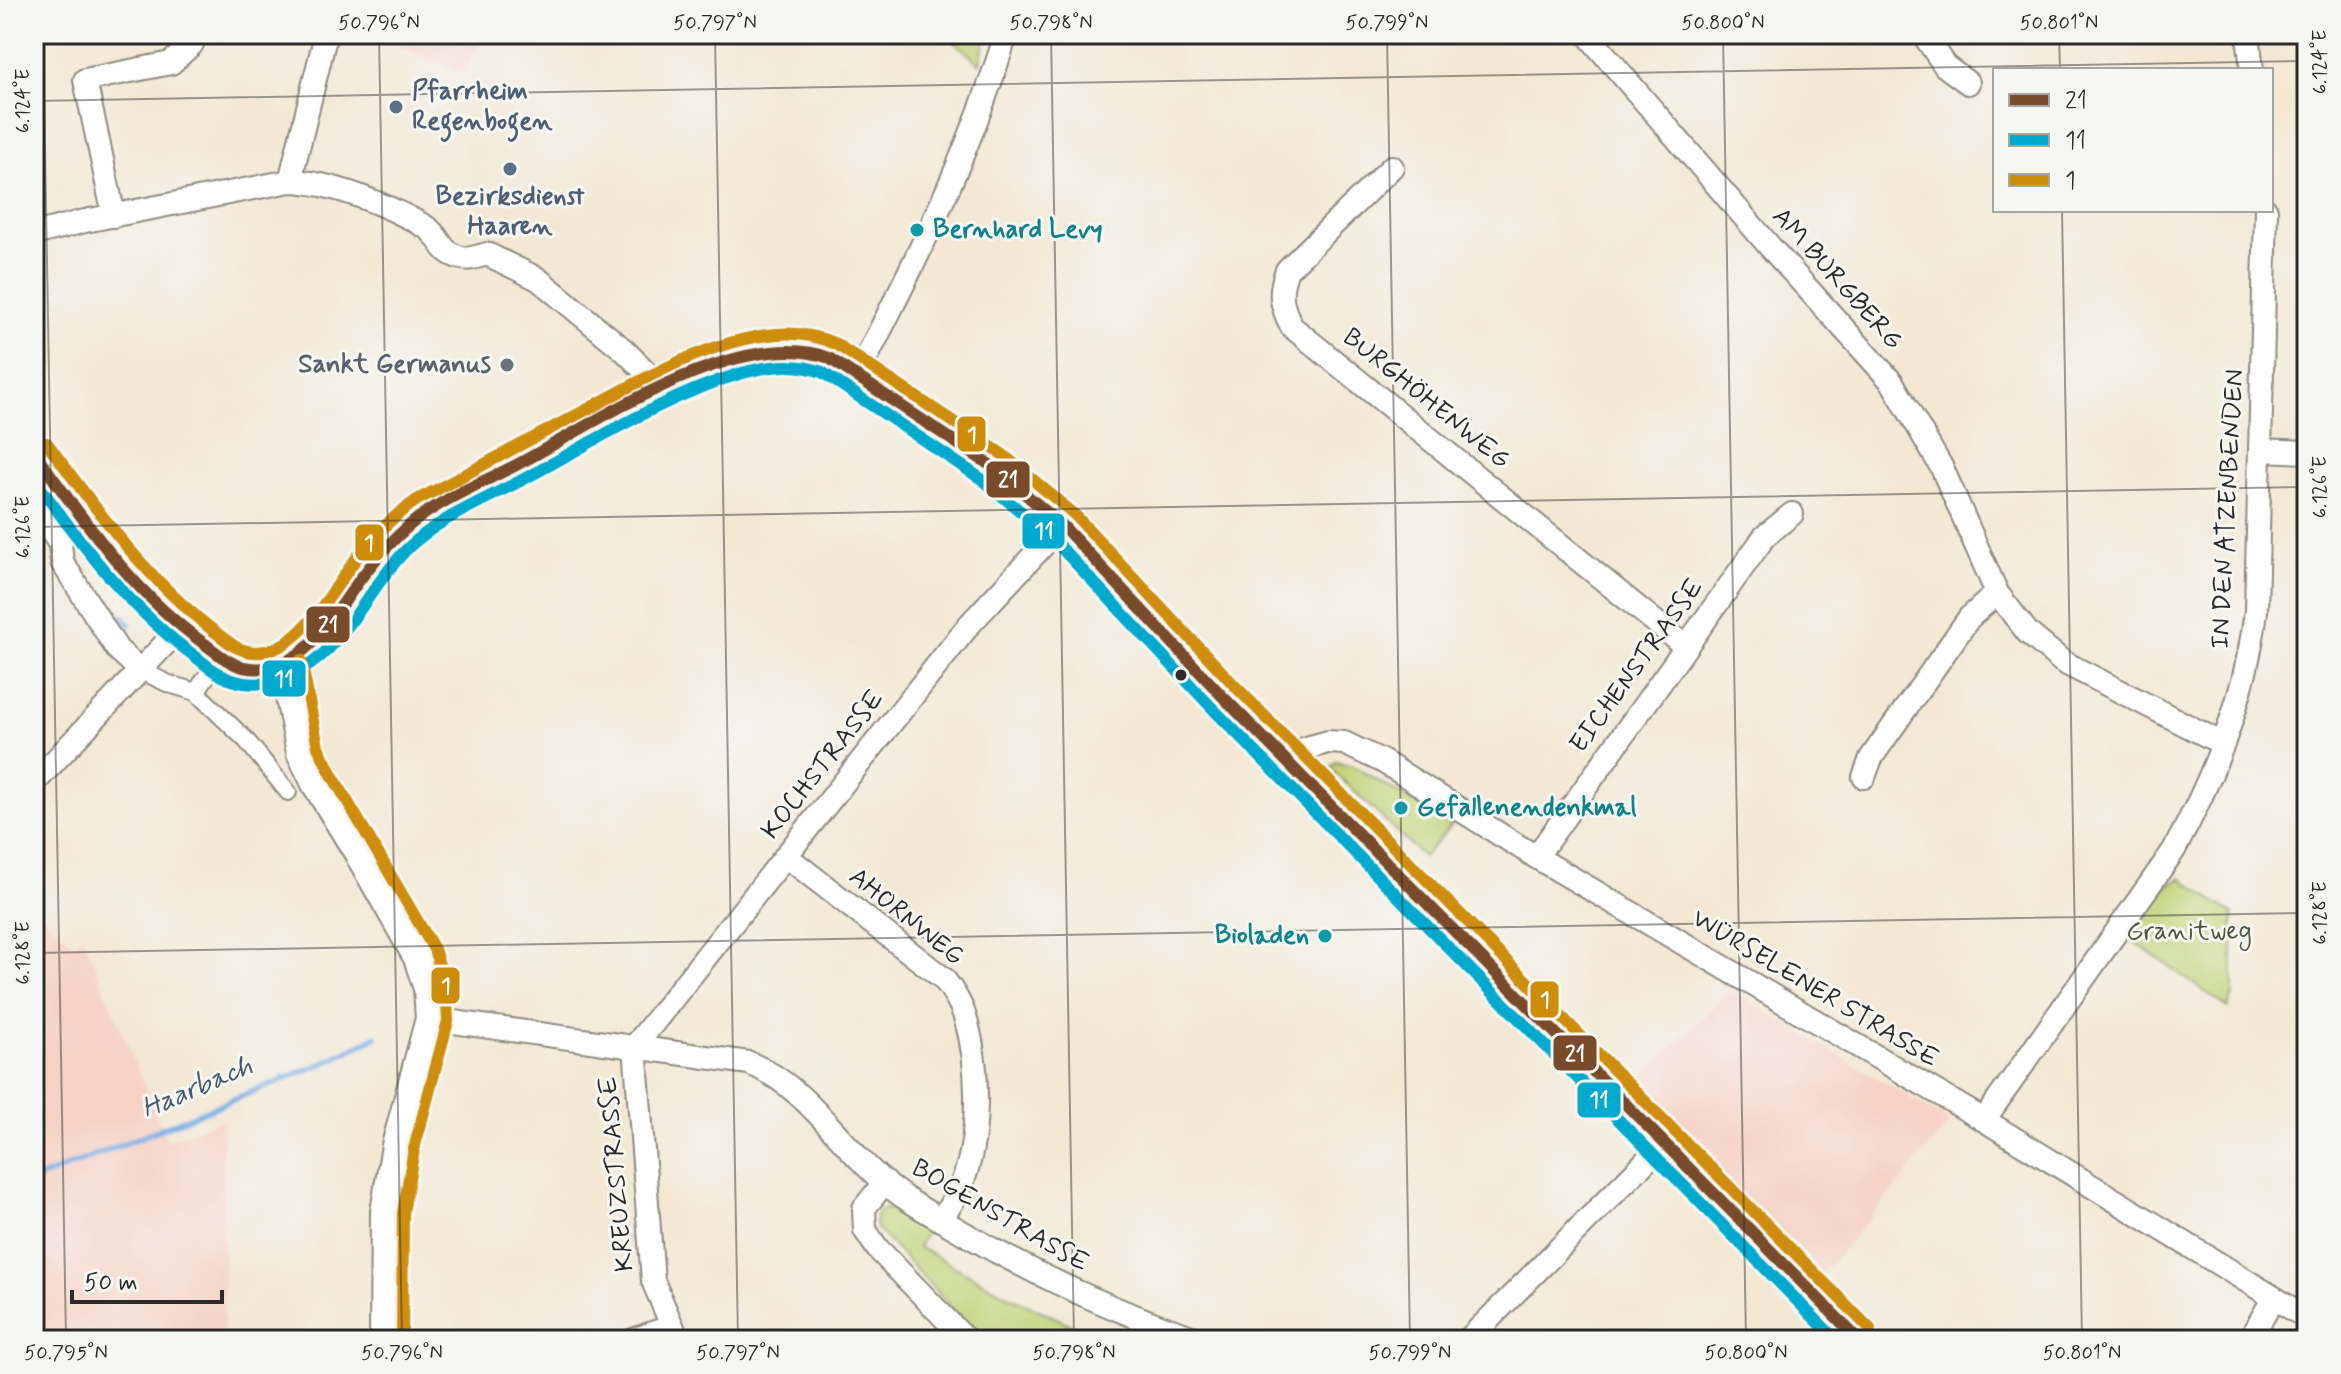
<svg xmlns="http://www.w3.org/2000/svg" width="2341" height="1374" font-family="Mynerve,sans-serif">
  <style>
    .built { fill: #f6d2c5 }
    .green { fill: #c0d275; stroke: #767e50; stroke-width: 2 }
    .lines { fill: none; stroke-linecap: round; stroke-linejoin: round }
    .stream { stroke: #78abe4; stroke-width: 6 }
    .pedestrian-casing { stroke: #8f8a80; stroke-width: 20 }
    .minor-casing { stroke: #8f8a80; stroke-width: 26 }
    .secondary-casing { stroke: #8f8a80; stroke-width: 36 }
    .pedestrian { stroke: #fff; stroke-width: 16 }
    .minor { stroke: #fff; stroke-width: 22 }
    .secondary { stroke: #fff; stroke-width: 32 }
    .bus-1-casing { stroke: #f6f6f2; stroke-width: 18 }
    .bus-2-casing { stroke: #f6f6f2; stroke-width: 18 }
    .bus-3-casing { stroke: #f6f6f2; stroke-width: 18 }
    .bus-1 { stroke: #7a4b2a; stroke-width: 12 }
    .bus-2 { stroke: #00a9ce; stroke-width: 12 }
    .bus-3 { stroke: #ce8d09; stroke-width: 12 }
    .ticks { fill: none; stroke: #2b2b2b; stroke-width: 2; stroke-opacity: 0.45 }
    .service-dot { fill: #5c6f8a; stroke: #f6f6f2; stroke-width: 3 }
    .culture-dot { fill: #0f9aa8; stroke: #f6f6f2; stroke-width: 3 }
    .worship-dot { fill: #6b7280; stroke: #f6f6f2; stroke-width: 3 }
    .bus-dot { fill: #2b2b2b; stroke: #f6f6f2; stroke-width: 3 }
    .labels { text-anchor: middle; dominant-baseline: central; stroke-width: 6; stroke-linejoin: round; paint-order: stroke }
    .service-label { font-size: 26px; font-weight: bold; fill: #4e5e75; stroke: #f6f6f2; text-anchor: start }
    .culture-label { font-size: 26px; font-weight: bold; fill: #0d838f; stroke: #f6f6f2; text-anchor: start }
    .street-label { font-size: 26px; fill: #2b2b2b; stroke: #f6f6f2 }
    .worship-label { font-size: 26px; font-weight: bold; fill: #5b616d; stroke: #f6f6f2; text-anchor: end }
    .park-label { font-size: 26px; fill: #50553e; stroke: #f6f6f2 }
    .water-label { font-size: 28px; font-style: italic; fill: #46586c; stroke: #f6f6f2 }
    .line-badge { stroke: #f6f6f2; stroke-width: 3 }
    .badge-label { font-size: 22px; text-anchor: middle; font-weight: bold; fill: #fff }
    .neatline { fill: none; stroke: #2b2b2b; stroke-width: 3 }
    .ticks-label { font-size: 20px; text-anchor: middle; fill: #2b2b2b }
  </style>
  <rect width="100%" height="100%" fill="#f6f6f2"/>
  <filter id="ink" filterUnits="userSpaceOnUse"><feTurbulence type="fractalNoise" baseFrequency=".0125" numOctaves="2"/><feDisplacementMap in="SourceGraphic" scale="16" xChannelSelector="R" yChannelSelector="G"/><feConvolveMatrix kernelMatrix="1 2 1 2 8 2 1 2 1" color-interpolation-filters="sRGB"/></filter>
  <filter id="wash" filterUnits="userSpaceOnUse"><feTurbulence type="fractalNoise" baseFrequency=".006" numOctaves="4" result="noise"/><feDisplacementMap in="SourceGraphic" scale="32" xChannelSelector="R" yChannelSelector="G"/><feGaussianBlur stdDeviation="1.8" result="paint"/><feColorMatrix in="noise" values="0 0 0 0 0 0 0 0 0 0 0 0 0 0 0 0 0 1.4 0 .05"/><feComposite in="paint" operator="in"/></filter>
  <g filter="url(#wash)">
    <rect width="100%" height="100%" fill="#f3e8d4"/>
    <!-- built -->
    <g class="built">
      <polygon points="372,34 491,34 474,50 464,74"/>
      <polygon points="34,907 74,945 82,934 167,1141 223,1119 224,1334 54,1334 34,1336"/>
      <polygon points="1730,990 1951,1122 1817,1280 1626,1092"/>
    </g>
    <!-- green -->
    <g class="green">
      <polygon points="946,34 986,34 980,64"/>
      <polygon points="1336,762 1353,766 1452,825 1423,857 1330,768"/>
      <polygon points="2181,878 2233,914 2233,995 2228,1008 2130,939 2167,887"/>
      <polygon points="880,1209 892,1209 926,1231 918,1247 1011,1297 1100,1338 1099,1340 983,1340 875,1227 876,1215"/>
    </g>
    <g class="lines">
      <!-- stream -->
      <g class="stream">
        <polyline points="122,616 129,624"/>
        <polyline points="34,1180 324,1063 376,1037"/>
      </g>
    </g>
  </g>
  <g filter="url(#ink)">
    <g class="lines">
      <defs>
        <g id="pedestrian">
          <polyline points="140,670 169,684 196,692 246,740 288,792"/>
          <polyline points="196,692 221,655"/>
        </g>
        <g id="minor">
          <polyline points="1587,34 1771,248 1892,382 1942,468 1997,593 2028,633 2063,662 2223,744"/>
          <polyline points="1923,34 1945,66 1968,83"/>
          <polyline points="2248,34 2252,70"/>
          <path d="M1392 167 1287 270C1278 293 1281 306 1292 327L1685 646"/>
          <polyline points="290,181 326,34"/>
          <polyline points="114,216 85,80 171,63 192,44 194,34"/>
          <path d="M34 234 85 221 290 181C332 182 390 206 426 227 442 237 439 253 462 258 470 260 479 256 487 254L538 279 624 350 662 388"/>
          <path d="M857 376C914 265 970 153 1006 34"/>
          <polyline points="2260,450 2307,452"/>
          <polyline points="34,507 60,544 62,562 117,649 140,670"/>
          <polyline points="1291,764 1306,748 1328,742 1344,743 1382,761 1536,857 1984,1120 2307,1318"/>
          <polyline points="1864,777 1871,758 1969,618 1997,593"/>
          <polyline points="34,783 181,627"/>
          <path d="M786 856 944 979C953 991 961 1003 965 1017 980 1065 981 1141 960 1188 955 1199 947 1210 941 1220"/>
          <polyline points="1536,857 1765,536 1792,514"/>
          <path d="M432 1019 749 1063C808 1087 838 1144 885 1183 908 1202 936 1217 962 1232 1038 1277 1116 1312 1200 1340"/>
          <polyline points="635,1046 969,625 1062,525"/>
          <polyline points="635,1046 653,1281 678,1340"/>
          <path d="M1984 1120 2174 850C2215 775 2246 696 2256 611L2266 210"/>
          <polyline points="885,1182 864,1208 865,1230 877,1248 966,1340"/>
          <polyline points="633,1340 672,1326"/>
          <polyline points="1468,1340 1663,1144"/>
          <polyline points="2249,1340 2274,1298"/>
        </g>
        <g id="secondary">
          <path d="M34 452C84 519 130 591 199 640 210 647 222 659 234 664 261 674 287 664 308 647 323 634 334 615 346 599 370 565 390 538 424 514 480 485 535 455 591 425 644 397 699 365 758 353 783 347 806 348 829 358L993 467 1062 525 1225 699 1663 1144 1859 1340"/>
          <polyline points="285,663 303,752 318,783 361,853 420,957 430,988 432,1019 398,1146 387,1212 386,1340"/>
        </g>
      </defs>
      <!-- pedestrian casing -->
      <use href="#pedestrian" class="pedestrian-casing"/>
      <!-- minor casing -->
      <use href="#minor" class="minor-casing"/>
      <!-- secondary casing -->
      <use href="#secondary" class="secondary-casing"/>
      <!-- pedestrian -->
      <use href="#pedestrian" class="pedestrian"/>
      <!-- minor -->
      <use href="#minor" class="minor"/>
      <!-- secondary -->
      <use href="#secondary" class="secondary"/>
      <defs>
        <path id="bus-1" d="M34 452C84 520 132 592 202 642 215 651 227 663 243 667 301 679 333 616 361 578 376 558 392 540 411 524 442 498 485 482 522 462 598 421 742 324 829 358L993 467 1062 525 1225 699 1859 1340"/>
        <path id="bus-2" d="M34 479C82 545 129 609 196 657 207 666 218 675 231 680 259 689 288 681 311 664 349 637 373 582 408 548 439 518 483 501 522 480 592 443 662 397 739 374 767 366 794 362 822 372L983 480 1051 537 1214 710 1836 1340"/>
        <g id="bus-3">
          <path d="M47 443C104 520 154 590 234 646 290 677 334 585 362 551 378 531 396 514 417 500 475 470 532 438 590 408 647 377 710 340 777 334 797 332 817 336 836 344L1002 454 1074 514 1237 688 1870 1329"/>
          <polyline points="301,660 318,747 332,775 434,949 446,986 448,1021 414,1149 403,1213 402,1340"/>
        </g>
      </defs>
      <!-- bus-1 casing -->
      <use href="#bus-1" class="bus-1-casing"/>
      <!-- bus-2 casing -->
      <use href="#bus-2" class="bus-2-casing"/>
      <!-- bus-3 casing -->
      <use href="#bus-3" class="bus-3-casing"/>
      <!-- bus-1 -->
      <use href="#bus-1" class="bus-1"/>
      <!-- bus-2 -->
      <use href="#bus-2" class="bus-2"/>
      <!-- bus-3 -->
      <use href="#bus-3" class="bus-3"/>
    </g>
  </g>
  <!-- ticks -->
  <path class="ticks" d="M43 34 66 1340M379 34 402 1340M715 34 738 1340M1051 34 1074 1340M1387 34 1410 1340M1723 34 1746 1340M2059 34 2060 70M34 101 2307 61M2062 210 2082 1340M34 527 2307 487M34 953 2307 913M2255 1340 2307 1339"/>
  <!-- markers -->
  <g class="service-dot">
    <circle cx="396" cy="107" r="8"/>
    <circle cx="510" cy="169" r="8"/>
  </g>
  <g class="culture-dot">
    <circle cx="917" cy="230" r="8"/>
    <circle cx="1401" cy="808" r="8"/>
    <circle cx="1325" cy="936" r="8"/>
  </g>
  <circle class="worship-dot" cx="507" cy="365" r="8"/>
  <circle class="bus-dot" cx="1181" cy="675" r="7"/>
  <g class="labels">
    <!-- service labels -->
    <g class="service-label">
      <text x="412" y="92">Pfarrheim<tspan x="412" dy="30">Regenbogen</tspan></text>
      <text x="510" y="197" text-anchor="middle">Bezirksdienst<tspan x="510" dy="30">Haaren</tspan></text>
    </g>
    <!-- culture labels -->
    <g class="culture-label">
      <text x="933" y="230">Bernhard Levy</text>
      <text x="1417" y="808">Gefallenendenkmal</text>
      <text x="1309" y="936" text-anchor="end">Bioladen</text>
    </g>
    <!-- street labels -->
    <g class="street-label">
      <text transform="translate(1837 279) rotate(48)">AM BURGBERG</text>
      <text transform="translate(1426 399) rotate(39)">BURGHÖHENWEG</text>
      <text transform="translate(2228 509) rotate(-87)">IN DEN ATZENBENDEN</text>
      <text transform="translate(1637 666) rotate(-54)">EICHENSTRASSE</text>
      <text transform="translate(823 765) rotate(-52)">KOCHSTRASSE</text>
      <text transform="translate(906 917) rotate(39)">AHORNWEG</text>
      <text transform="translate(1815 989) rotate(31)">WÜRSELENER STRASSE</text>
      <text transform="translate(617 1174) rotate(-95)">KREUZSTRASSE</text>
      <text transform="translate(1000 1216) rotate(30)">BOGENSTRASSE</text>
    </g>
    <!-- worship labels -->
    <g class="worship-label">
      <text x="491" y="365">Sankt Germanus</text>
    </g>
    <!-- park labels -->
    <g class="park-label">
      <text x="2189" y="932">Granitweg</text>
    </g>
    <!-- water labels -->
    <g class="water-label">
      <text transform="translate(197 1088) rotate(-23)">Haarbach</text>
    </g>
  </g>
  <g class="line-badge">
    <rect x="956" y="415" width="31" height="38" rx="8" fill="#ce8d09"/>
    <rect x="985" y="460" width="46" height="39" rx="8" fill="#7a4b2a"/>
    <rect x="1021" y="512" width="45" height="38" rx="8" fill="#00a9ce"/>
    <rect x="354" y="523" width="31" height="39" rx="8" fill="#ce8d09"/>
    <rect x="305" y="605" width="46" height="39" rx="8" fill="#7a4b2a"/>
    <rect x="261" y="659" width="46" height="39" rx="8" fill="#00a9ce"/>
    <rect x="430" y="966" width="31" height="39" rx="8" fill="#ce8d09"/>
    <rect x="1529" y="980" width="31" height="39" rx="8" fill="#ce8d09"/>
    <rect x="1552" y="1034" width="46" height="38" rx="8" fill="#7a4b2a"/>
    <rect x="1576" y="1081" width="46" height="38" rx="8" fill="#00a9ce"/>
  </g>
  <g class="badge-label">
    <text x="972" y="442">1</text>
    <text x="1008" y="487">21</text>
    <text x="1044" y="538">11</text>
    <text x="369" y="550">1</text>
    <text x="328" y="632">21</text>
    <text x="284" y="686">11</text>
    <text x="446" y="993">1</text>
    <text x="1545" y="1007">1</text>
    <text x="1575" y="1061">21</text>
    <text x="1599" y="1107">11</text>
  </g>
  <!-- margin -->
  <rect width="2341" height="1374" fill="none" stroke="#f6f6f2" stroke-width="88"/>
  <!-- legend -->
  <rect x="1993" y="68" width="280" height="144" fill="#f6f6f2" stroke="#a5a5a2" stroke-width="2"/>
  <rect x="2009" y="94" width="40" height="12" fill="#7a4b2a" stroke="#a5a5a2" stroke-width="2"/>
  <text x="2065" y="108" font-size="24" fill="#2b2b2b">21</text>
  <rect x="2009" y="134" width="40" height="12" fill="#00a9ce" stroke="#a5a5a2" stroke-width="2"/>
  <text x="2065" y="148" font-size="24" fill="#2b2b2b">11</text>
  <rect x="2009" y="174" width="40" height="12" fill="#ce8d09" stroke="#a5a5a2" stroke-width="2"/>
  <text x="2065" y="188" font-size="24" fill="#2b2b2b">1</text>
  <!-- scale -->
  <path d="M72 1290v12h150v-12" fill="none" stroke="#2b2b2b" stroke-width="4"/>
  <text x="84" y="1290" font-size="24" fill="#2b2b2b" stroke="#f6f6f2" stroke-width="6" paint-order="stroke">50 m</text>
  <rect x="44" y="44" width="2253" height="1286" class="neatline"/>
  <g class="ticks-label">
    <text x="379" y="29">50.796°N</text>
    <text x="715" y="29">50.797°N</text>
    <text x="1051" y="29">50.798°N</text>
    <text x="1387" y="29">50.799°N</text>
    <text x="1723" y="29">50.800°N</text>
    <text x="2059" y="29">50.801°N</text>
    <text transform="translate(2319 62) rotate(-90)" y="7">6.124°E</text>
    <text transform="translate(22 101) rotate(-90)" y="7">6.124°E</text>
    <text transform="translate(2319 487) rotate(-90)" y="7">6.126°E</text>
    <text transform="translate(22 527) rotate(-90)" y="7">6.126°E</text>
    <text transform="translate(2319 913) rotate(-90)" y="7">6.128°E</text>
    <text transform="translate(22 953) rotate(-90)" y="7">6.128°E</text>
    <text x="66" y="1359">50.795°N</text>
    <text x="402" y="1359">50.796°N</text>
    <text x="738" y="1359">50.797°N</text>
    <text x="1074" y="1359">50.798°N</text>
    <text x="1410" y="1359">50.799°N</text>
    <text x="1746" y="1359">50.800°N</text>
    <text x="2082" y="1359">50.801°N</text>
  </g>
</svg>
